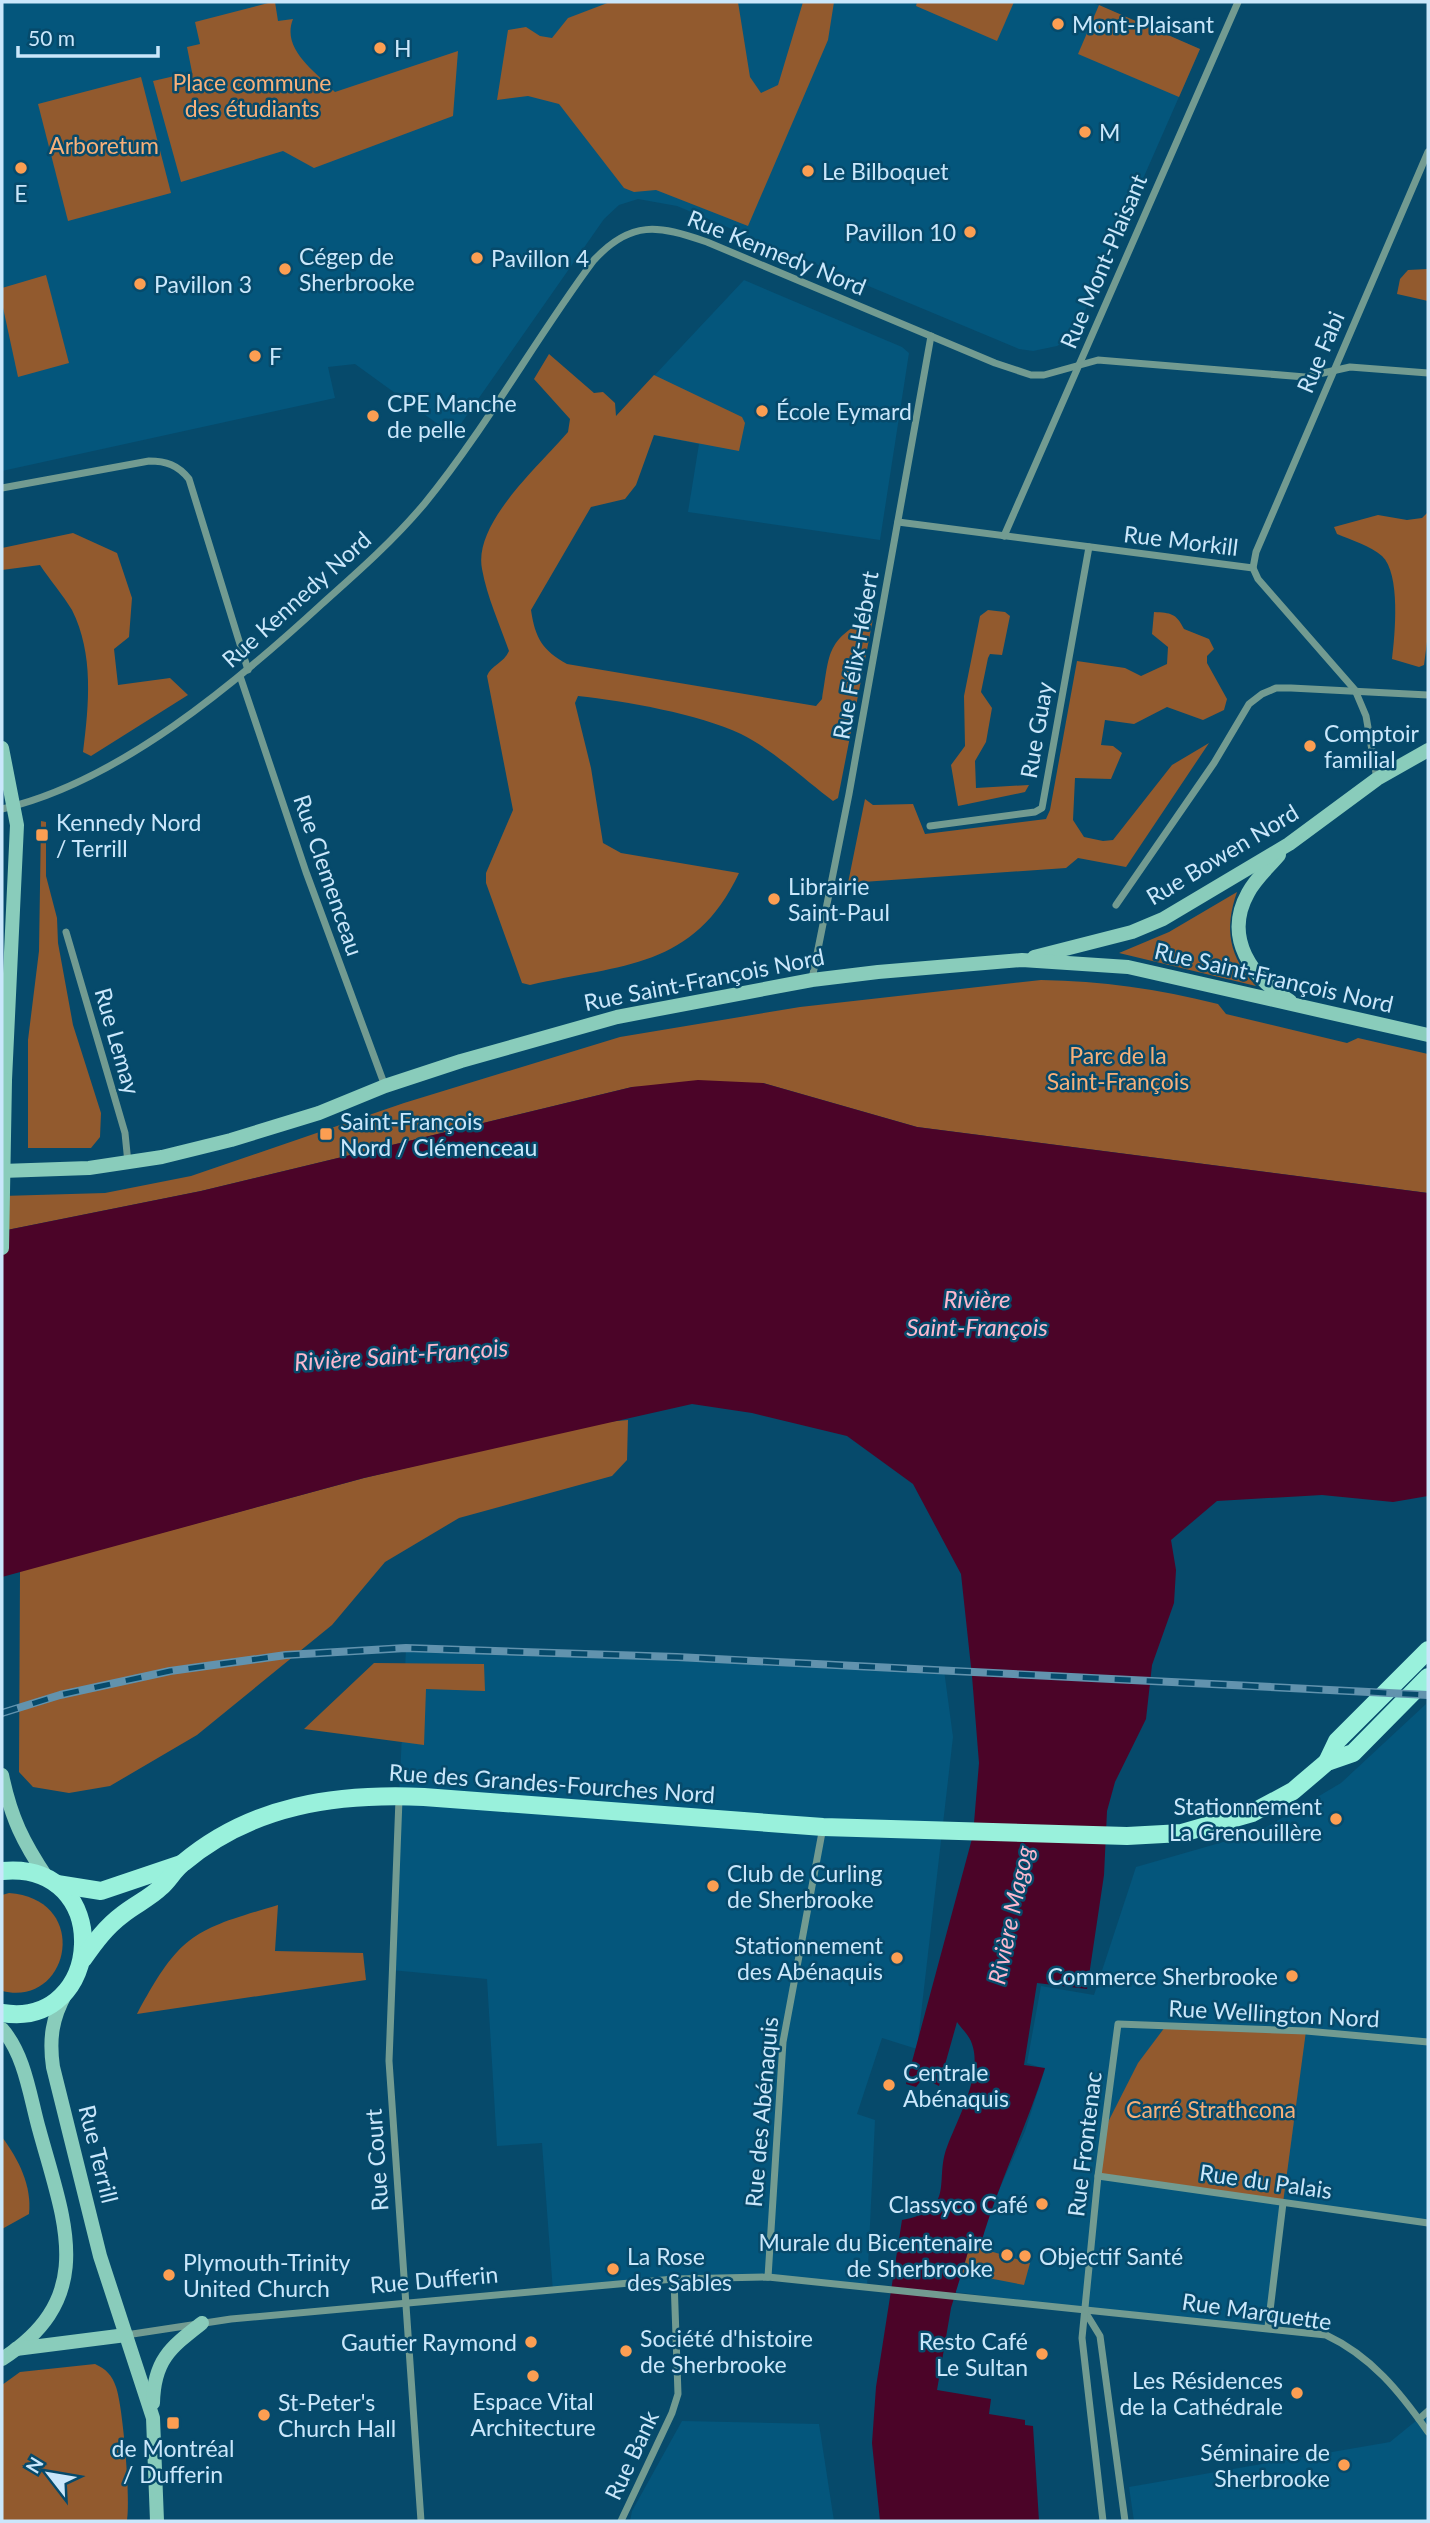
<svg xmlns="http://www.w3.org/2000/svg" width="1430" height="2523" font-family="Lato,sans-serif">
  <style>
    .built { fill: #04567c }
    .green { fill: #925a2e }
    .water { fill: #4b0428 }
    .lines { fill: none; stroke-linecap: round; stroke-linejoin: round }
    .street { stroke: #729b91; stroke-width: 7 }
    .secondary { stroke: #89ccbb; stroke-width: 14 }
    .primary { stroke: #99f1dc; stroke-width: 18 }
    .rail-casing { stroke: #6293ae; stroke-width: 8 }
    .rail { stroke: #064a6b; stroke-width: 5; stroke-dasharray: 16; stroke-linecap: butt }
    .secondary-bridge { stroke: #89ccbb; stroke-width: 14 }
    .poi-dot { fill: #fc9e52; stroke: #064a6b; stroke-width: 2.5 }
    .labels { text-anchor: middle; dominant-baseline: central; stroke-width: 5; stroke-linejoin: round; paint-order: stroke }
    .poi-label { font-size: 23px; fill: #cae7fb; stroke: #064a6b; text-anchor: start }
    .park-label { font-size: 23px; fill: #f7b07a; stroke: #064a6b }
    .street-label { font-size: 23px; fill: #cae7fb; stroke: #064a6b }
    .water-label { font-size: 24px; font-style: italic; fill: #fbb9cf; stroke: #064a6b }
  </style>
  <rect width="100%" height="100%" fill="#064a6b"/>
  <!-- built -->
  <g class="built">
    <polygon points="2,2 1091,2 1200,49 1077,329 1071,338 1057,346 1033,351 1019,349 677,206 638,199 619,205 604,219 453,435 355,364 328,367 335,398 2,471"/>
    <polygon points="744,280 902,347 909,353 880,540 688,512 699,444 607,426"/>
    <polygon points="406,1648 944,1670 953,1737 917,2049 882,2038 857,2114 875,2120 867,2287 768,2277 675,2279 553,2292 542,2143 497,2146 487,1979 391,1970"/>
    <polygon points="1426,1704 1428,2223 1284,2203 1268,2327 1083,2309 955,2292 962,2273 980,2247 989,2213 1025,2131 1045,2069 1027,2063 1041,1986 1094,1995 1136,1867 1258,1832 1341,1783"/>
    <polygon points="1428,2411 1428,2521 1134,2521 1129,2487 1390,2442"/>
    <polygon points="682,2421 819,2424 834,2521 630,2521 632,2511"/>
  </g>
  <!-- green -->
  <g class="green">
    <path d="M272 2H275L278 21 293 19C281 49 315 71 335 92L458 51 453 116 314 168 283 151 181 182 153 81 192 72 187 47 200 44 195 22Z"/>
    <polygon points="610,2 738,2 750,77 761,93 778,85 803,2 834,2 828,40 748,226 656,190 634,192 624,188 559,104 528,96 497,100 508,30 526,27 540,36 552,38 568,18"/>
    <polygon points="917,2 1014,2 997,41 916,6"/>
    <polygon points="1099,5 1200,49 1179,97 1078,54"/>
    <polygon points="141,77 171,193 68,221 38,104"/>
    <polygon points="1428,269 1428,301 1397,294 1400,279 1408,270"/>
    <polygon points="46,275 69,363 18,377 2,303 2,288"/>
    <path d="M549 354 594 393 603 392 615 403 616 416 654 375 742 417 745 423 739 451 654 435 636 485 625 499 591 507 531 610C535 638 543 651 567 664L816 706 822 699C830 653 825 642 869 617L873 619 838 798 833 801C805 780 772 749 741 734 698 714 626 701 578 696L575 703 591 768 603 843 621 853 739 873C694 969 622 964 530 985L522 983 486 883V873L513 810 487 676C491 665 504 663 509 651 500 625 487 597 482 569 473 523 540 465 568 432L570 419 534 379Z"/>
    <path d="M1428 512V634L1424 665 1419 667 1392 659C1395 635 1401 574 1382 556 1371 546 1351 540 1337 534L1334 527 1378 515 1407 520 1422 518Z"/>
    <path d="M73 533 117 553 132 598 129 637 114 649 118 685 170 678 188 695 91 756 83 752C89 705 94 654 72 610 63 595 50 580 40 565L2 570V548Z"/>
    <polygon points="988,610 1005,612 1010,616 1002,655 990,654 988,658 981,692 992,708 986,742 975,761 976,788 1029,785 1025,792 958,806 951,765 965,746 964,696 980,616"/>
    <path d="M1154 612C1171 613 1176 613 1184 629L1209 639 1214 649 1207 656V663L1227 699 1224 710 1203 720 1167 707 1134 724 1105 720 1101 745 1113 746 1122 753 1111 779 1075 778 1073 820 1084 837 1103 841 1113 840 1172 765 1209 743 1126 867 1078 858 1066 868 848 883 865 799 873 805 913 804 925 834 1046 819 1050 810 1077 661 1125 668 1141 676 1167 664 1168 647 1152 634Z"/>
    <polygon points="41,821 46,822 46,876 57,918 58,943 73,1025 101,1113 100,1137 91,1148 28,1148 28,1040 39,951"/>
    <path d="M1237 892C1224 929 1229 957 1256 986L1119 953 1169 932Z"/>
    <path d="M1041 980C1102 981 1158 989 1218 1004L1226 1014 1347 1043 1358 1038 1428 1054V1193L917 1127 763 1083 632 1087 201 1191 2 1231V1196L105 1193 191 1176 404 1103 620 1037 800 1007Z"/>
    <polygon points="628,1420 627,1460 612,1476 459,1518 385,1562 332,1625 197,1735 110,1786 69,1793 33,1787 19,1772 20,1571 364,1478 595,1423"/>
    <polygon points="374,1663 484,1664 485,1691 426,1689 424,1745 304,1729"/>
    <path d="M9 1893C92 1899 70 2008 2 1991V1895Z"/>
    <path d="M278 1905 275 1951 363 1953 366 1980 137 2014C180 1934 193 1930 278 1905Z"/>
    <polygon points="1165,2027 1306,2031 1283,2203 1098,2176 1105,2128 1138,2063"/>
    <path d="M2 2137C19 2160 32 2186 29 2214L2 2229Z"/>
    <polygon points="970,2245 1030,2263 1024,2285 962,2273"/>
    <path d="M95 2364C106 2369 112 2375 116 2387 123 2406 131 2502 127 2521H2V2385L20 2372Z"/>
  </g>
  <!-- water -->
  <path class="water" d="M698 1080 763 1083 917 1127 1428 1193V1496L1393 1502 1322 1495 1217 1501 1171 1540 1176 1570 1174 1603 1152 1665 1146 1719 1115 1782 1107 1811 1104 1875 1087 1989 1037 1983 1024 2065 1045 2068C1026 2129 997 2186 980 2247L970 2245 951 2308 937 2390 991 2399 989 2414 1025 2420V2425L1033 2426 1039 2521H880L872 2443 876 2387 902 2220C957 2210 934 2180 947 2147 957 2120 983 2074 972 2044 970 2036 961 2028 957 2022L939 2086 923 2078 916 2087 906 2084 973 1835 979 1763 972 1676 961 1574 913 1484 847 1436 752 1413 692 1404 364 1478 2 1577V1231L201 1191 632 1087Z"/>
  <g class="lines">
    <!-- street -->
    <g class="street">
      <path d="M2 488 149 461C166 461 178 465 189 479L248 670"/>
      <polyline points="898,522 1253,568 1258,579 1355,690 1366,716 1377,779"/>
      <polyline points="1004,536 1238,2"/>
      <polyline points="1253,568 1256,552 1428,152"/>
      <polyline points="240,676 306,872 385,1086"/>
      <path d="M2 809C119 782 236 683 323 603 359 571 394 540 425 503 487 427 535 339 594 260 631 220 658 225 707 242L995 363 1031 375H1044L1098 360 1305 377 1350 367 1428 373"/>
      <polyline points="930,826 1035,812 1042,808 1089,547"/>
      <polyline points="1116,905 1214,763 1249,704 1262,694 1276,688 1291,688 1428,695"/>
      <polyline points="66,932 125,1133 128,1163"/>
      <polyline points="812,979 849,794 931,336"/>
      <polyline points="399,1799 389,2061 421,2521"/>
      <polyline points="1098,2176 1428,2223"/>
      <polyline points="768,2277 783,2042 823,1827"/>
      <polyline points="1084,2310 1100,2336 1125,2521"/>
      <polyline points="1268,2327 1283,2203"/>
      <path d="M126 2335 231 2319 674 2279 768 2277 1326 2335C1371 2356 1400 2392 1428 2432"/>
      <polyline points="1419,2419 1428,2411"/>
      <polyline points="621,2521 672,2413 678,2394 674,2279"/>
      <polyline points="1103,2521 1082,2338 1098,2176 1118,2024 1306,2031 1428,2042"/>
    </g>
    <!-- secondary -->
    <g class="secondary">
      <polyline points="2,748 17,825 5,1080"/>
      <path d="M1279 855C1269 867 1255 879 1248 893 1223 938 1252 978 1290 1001"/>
      <polyline points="1034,957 1132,932 1163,919 1289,844 1377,779 1428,750"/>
      <polyline points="2,1171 89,1168 162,1157 231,1140 319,1113 385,1086 461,1061 617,1017 812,980 878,972 1022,960 1128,967 1428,1035"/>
      <path d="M2 1775C11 1818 23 1842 47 1878"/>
      <path d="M66 1993C52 2018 49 2039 53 2067L100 2256 153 2418 157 2521"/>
      <path d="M2 2029C25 2055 30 2097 39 2129 64 2221 99 2297 2 2359"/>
      <polyline points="16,2349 126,2335"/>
      <path d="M153 2403C154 2360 170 2348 202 2323"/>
    </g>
    <!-- primary -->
    <g class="primary">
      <polyline points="1327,1762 1337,1741 1428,1650"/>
      <path d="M2 1871C115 1860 105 2030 2 2013"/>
      <polyline points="57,1884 101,1891 181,1864"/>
      <path d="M83 1959C95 1942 106 1927 122 1915 134 1905 150 1898 161 1887 169 1880 174 1870 183 1863 252 1805 336 1793 424 1797L823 1827 1127 1836 1182 1833 1252 1813 1293 1791 1327 1762 1353 1753 1428 1677"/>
    </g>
    <defs>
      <polyline id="rail" points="2,1713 60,1695 170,1671 286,1655 406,1648 677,1657 1428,1695"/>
    </defs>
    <!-- rail casing -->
    <use href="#rail" class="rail-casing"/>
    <!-- rail -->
    <use href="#rail" class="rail"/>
    <!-- secondary-bridge -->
    <polyline class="secondary-bridge" points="2,1248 5,1080"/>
  </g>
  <!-- markers -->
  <g class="poi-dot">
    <circle cx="1058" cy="24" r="7"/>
    <circle cx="380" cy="48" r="7"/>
    <circle cx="1085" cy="132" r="7"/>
    <circle cx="21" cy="168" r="7"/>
    <circle cx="808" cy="171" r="7"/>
    <circle cx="970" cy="232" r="7"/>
    <circle cx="477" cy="258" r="7"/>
    <circle cx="285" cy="269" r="7"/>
    <circle cx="140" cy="284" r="7"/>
    <circle cx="255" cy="356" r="7"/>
    <circle cx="762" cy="411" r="7"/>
    <circle cx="373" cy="416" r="7"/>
    <circle cx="1310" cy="746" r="7"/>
    <rect x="35" y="828" width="14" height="14" rx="3.5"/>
    <circle cx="774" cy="899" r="7"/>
    <rect x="319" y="1127" width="14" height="14" rx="3.5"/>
    <circle cx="1336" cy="1819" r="7"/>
    <circle cx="713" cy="1886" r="7"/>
    <circle cx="897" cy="1958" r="7"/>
    <circle cx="1292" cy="1976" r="7"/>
    <circle cx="889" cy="2085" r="7"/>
    <circle cx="1042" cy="2204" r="7"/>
    <circle cx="1007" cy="2255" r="7"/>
    <circle cx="1025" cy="2256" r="7"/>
    <circle cx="613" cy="2269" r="7"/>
    <circle cx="169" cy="2275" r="7"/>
    <circle cx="531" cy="2342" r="7"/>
    <circle cx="626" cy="2351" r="7"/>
    <circle cx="1042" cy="2354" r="7"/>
    <circle cx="533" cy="2376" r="7"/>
    <circle cx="1297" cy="2393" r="7"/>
    <circle cx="264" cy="2415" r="7"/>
    <rect x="166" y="2416" width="14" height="14" rx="3.5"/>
    <circle cx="1344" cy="2465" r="7"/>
  </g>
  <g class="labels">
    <!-- poi labels -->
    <g class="poi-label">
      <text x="1072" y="24">Mont-Plaisant</text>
      <text x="394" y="48">H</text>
      <text x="1099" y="132">M</text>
      <text x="822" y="171">Le Bilboquet</text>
      <text x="21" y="193" text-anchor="middle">E</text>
      <text x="956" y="232" text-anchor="end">Pavillon 10</text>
      <text x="299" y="256">Cégep de<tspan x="299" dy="26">Sherbrooke</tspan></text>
      <text x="491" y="258">Pavillon 4</text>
      <text x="154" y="284">Pavillon 3</text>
      <text x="269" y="356">F</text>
      <text x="387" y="403">CPE Manche<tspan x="387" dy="26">de pelle</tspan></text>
      <text x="776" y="411">École Eymard</text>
      <text x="1324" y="733">Comptoir<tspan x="1324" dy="26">familial</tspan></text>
      <text x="56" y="822">Kennedy Nord<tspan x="56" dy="26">/ Terrill</tspan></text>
      <text x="788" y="886">Librairie<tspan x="788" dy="26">Saint-Paul</tspan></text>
      <text x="340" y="1121">Saint-François<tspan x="340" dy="26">Nord / Clémenceau</tspan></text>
      <text x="1322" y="1806" text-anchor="end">Stationnement<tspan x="1322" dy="26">La Grenouillère</tspan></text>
      <text x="727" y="1873">Club de Curling<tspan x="727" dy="26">de Sherbrooke</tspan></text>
      <text x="883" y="1945" text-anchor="end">Stationnement<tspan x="883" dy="26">des Abénaquis</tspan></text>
      <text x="1278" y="1976" text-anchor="end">Commerce Sherbrooke</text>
      <text x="903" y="2072">Centrale<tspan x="903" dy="26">Abénaquis</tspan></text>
      <text x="1028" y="2204" text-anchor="end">Classyco Café</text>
      <text x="993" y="2242" text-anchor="end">Murale du Bicentenaire<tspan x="993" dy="26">de Sherbrooke</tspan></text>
      <text x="627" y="2256">La Rose<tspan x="627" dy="26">des Sables</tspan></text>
      <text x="1039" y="2256">Objectif Santé</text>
      <text x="183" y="2262">Plymouth-Trinity<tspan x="183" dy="26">United Church</tspan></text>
      <text x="640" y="2338">Société d'histoire<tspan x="640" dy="26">de Sherbrooke</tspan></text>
      <text x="1028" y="2341" text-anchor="end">Resto Café<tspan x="1028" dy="26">Le Sultan</tspan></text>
      <text x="517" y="2342" text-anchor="end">Gautier Raymond</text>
      <text x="1283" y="2380" text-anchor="end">Les Résidences<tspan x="1283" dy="26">de la Cathédrale</tspan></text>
      <text x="533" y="2401" text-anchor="middle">Espace Vital<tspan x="533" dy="26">Architecture</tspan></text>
      <text x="278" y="2402">St-Peter's<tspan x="278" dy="26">Church Hall</tspan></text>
      <text x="173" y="2448" text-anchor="middle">de Montréal<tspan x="173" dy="26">/ Dufferin</tspan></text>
      <text x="1330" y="2452" text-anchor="end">Séminaire de<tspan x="1330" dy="26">Sherbrooke</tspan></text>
    </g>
    <!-- park labels -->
    <g class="park-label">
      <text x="252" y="82">Place commune<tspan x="252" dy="26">des étudiants</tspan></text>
      <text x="104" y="145">Arboretum</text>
      <text x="1118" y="1055">Parc de la<tspan x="1118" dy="26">Saint-François</tspan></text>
      <text x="1211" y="2109">Carré Strathcona</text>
    </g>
    <!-- street labels -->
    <g class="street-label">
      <text transform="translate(777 252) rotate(22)">Rue Kennedy Nord</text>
      <text transform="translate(1103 261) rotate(-67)">Rue Mont-Plaisant</text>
      <text transform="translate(1320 352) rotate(-67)">Rue Fabi</text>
      <text transform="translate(1181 540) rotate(7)">Rue Morkill</text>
      <text transform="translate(296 599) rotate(-42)">Rue Kennedy Nord</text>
      <text transform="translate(855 655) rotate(-80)">Rue Félix-Hébert</text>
      <text transform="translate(1036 730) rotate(-80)">Rue Guay</text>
      <text transform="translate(1222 854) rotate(-31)">Rue Bowen Nord</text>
      <text transform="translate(329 875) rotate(71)">Rue Clemenceau</text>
      <text transform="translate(1274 977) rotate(13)">Rue Saint-François Nord</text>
      <text transform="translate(704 979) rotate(-11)">Rue Saint-François Nord</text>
      <text transform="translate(118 1041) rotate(74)">Rue Lemay</text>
      <text transform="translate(552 1783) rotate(4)">Rue des Grandes-Fourches Nord</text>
      <text transform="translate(1274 2013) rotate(3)">Rue Wellington Nord</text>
      <text transform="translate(761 2112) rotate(-85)">Rue des Abénaquis</text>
      <text transform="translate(1084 2144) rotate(-83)">Rue Frontenac</text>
      <text transform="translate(99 2154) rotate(76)">Rue Terrill</text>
      <text transform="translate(376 2160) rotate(-94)">Rue Court</text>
      <text transform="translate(1266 2181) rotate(8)">Rue du Palais</text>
      <text transform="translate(434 2279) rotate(-5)">Rue Dufferin</text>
      <text transform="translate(1257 2311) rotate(8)">Rue Marquette</text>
      <text transform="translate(631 2455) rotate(-65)">Rue Bank</text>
    </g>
    <!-- water labels -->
    <g class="water-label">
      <text x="977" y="1298">Rivière<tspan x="977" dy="28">Saint-François</tspan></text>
      <text transform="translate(401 1354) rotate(-4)">Rivière Saint-François</text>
      <text transform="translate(1010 1915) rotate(-78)">Rivière Magog</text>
    </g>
  </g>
  <!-- border -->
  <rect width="1430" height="2523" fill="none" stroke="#cae7fb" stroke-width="7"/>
  <!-- north arrow -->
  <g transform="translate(49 2474) rotate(301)" stroke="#064a6b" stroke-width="5" paint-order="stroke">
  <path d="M0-5L12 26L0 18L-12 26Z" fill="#cae7fb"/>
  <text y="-10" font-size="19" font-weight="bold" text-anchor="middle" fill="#cae7fb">N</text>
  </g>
  <!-- scale -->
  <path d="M18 46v10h140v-10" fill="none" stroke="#cae7fb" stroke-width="3.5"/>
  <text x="28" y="46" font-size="21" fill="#cae7fb" stroke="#064a6b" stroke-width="5" paint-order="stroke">50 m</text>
</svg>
